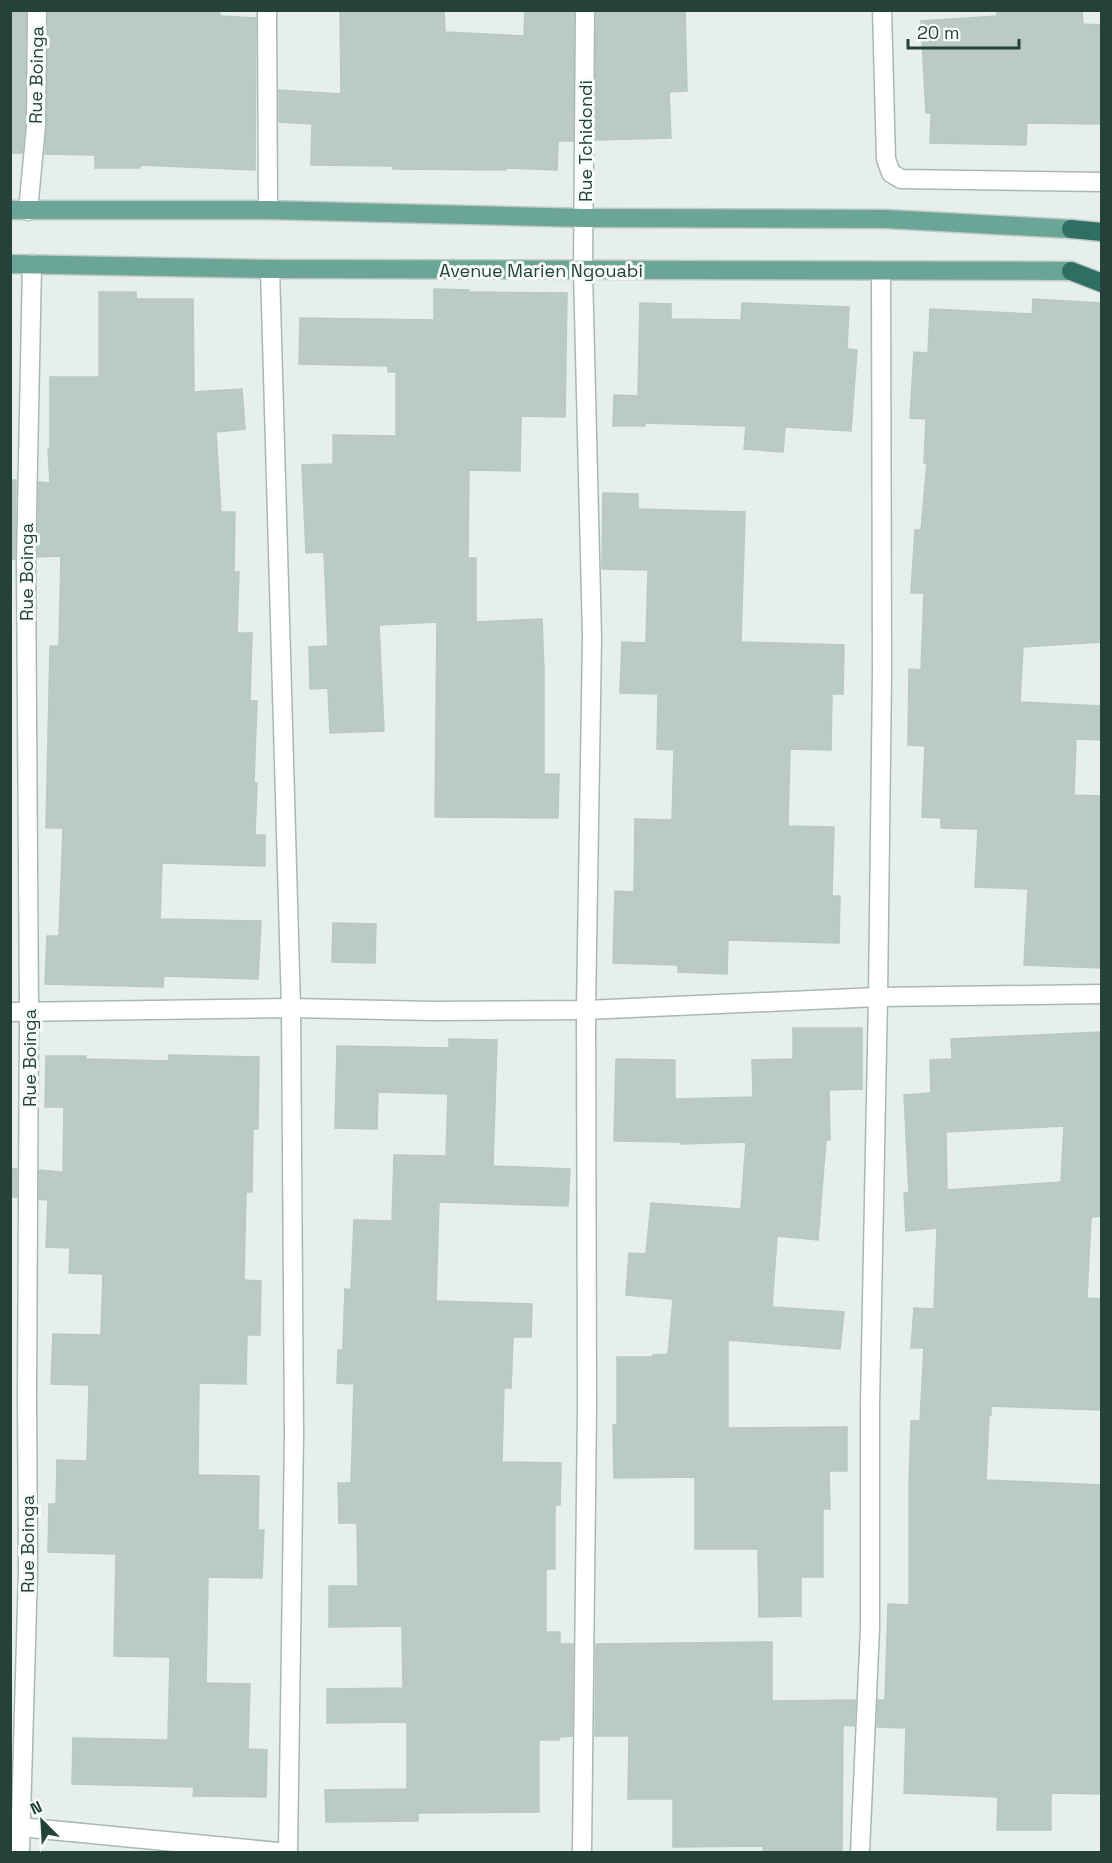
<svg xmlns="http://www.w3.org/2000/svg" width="1112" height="1863" font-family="'Space Grotesk',sans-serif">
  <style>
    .building { fill: #bbcac4; stroke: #b8c9c2; stroke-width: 1.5; fill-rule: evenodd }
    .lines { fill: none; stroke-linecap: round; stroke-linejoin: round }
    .minor-casing { stroke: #a8b8b2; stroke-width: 21 }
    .major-casing { stroke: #c2cac8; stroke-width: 21 }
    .highway-casing { stroke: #c2cac8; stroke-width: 21 }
    .minor { stroke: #fff; stroke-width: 18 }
    .major { stroke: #6aa596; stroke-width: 18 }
    .highway { stroke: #2f6f62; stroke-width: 18 }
    .labels { text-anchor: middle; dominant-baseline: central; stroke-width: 6; stroke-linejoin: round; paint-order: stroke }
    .street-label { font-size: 18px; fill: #24423a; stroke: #f7fbf9 }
  </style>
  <rect width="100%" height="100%" fill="#e6efeb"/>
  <!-- building -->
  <g class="building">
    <polygon points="10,10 26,10 25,125 22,153 10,153"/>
    <polygon points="48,10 220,10 220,16 256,18 255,170 140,165 140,168 95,168 95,155 45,154 47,126"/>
    <polygon points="340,10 444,10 445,32 524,36 525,10 574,10 573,141 558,141 557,170 506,168 505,170 393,169 393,166 311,165 312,124 279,122 279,90 341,94"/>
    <polygon points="596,10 685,10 687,91 669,92 671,138 595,140"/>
    <polygon points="996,10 1082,10 1083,24 1101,25 1101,124 1027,123 1026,145 930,143 931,113 926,113 921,21 997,16"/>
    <polygon points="434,289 469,290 468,292 567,293 565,417 521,416 520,471 469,470 468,558 476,558 476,622 542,619 544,670 544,774 559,774 558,818 435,817 437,622 379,625 384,731 330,733 328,688 310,689 309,647 328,646 324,552 306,553 302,465 333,464 333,435 396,436 396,372 388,372 388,366 299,364 300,318 434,320"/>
    <polygon points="99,292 136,292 136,299 193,299 194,392 242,389 245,429 216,432 221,512 235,512 234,572 239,572 237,633 252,633 250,701 257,701 254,783 257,783 255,835 265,835 265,866 162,863 160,919 261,921 258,979 164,976 163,987 45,984 47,936 59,936 63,828 46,828 50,646 59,646 61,556 37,557 39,482 50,483 48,449 50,449 50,377 99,377"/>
    <polygon points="1033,299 1101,303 1101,642 1023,647 1020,702 1101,706 1101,740 1076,739 1074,795 1101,796 1101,968 1024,965 1028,889 975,887 978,829 941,828 941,818 922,817 925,746 908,745 909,669 921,670 924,593 911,593 915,530 921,530 927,463 924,463 926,419 910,418 914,352 928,353 930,309 1032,314"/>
    <polygon points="640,303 671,304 671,319 741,320 742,303 849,307 847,349 857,350 851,431 785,427 783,452 744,449 746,426 645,423 645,426 613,426 614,395 638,396"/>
    <polygon points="10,480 16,480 15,559 10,559"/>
    <polygon points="603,493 638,494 638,509 745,512 741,642 844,645 843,694 832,694 831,750 790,749 788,826 834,827 832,896 840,896 839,943 728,940 727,974 678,972 678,965 613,963 615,891 634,892 635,819 672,820 674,750 657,749 658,694 620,693 622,642 646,643 648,570 602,569"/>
    <polygon points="333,923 376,924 375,963 332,962"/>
    <polygon points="793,1028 862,1028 862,1089 829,1090 830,1140 826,1140 818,1240 777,1236 772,1307 844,1312 840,1349 728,1340 728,1428 847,1427 847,1471 829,1471 830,1509 823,1509 823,1577 801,1577 801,1616 759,1617 758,1549 695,1549 695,1477 614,1478 613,1425 617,1425 617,1357 653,1357 653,1355 668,1354 673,1299 626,1295 629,1253 646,1254 651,1203 741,1209 746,1142 681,1144 681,1142 614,1141 616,1059 675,1060 675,1099 753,1097 752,1060 793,1059"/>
    <path d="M1101 1032V1216L1091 1217 1087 1298 1101 1299V1410L991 1406V1415H989L986 1480 1101 1485V1794L1051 1793V1830H997L998 1797 904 1793 906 1728 877 1727 878 1700H885L888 1604 909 1605V1484L911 1421H920L924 1348H911L914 1308 934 1309 937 1228 906 1231 904 1193H909L904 1095 931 1093 930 1060 952 1059 951 1039ZM1064 1126 1061 1182 947 1190 946 1132Z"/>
    <polygon points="449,1039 497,1040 493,1166 570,1169 568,1206 439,1202 436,1301 532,1304 531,1337 513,1337 511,1388 504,1388 502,1462 561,1463 560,1505 555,1505 555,1569 546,1569 546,1632 560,1632 560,1644 573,1644 572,1736 559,1737 559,1740 539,1740 539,1812 418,1813 418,1821 326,1822 325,1790 407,1789 407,1722 327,1723 327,1689 403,1688 402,1626 329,1627 329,1586 358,1586 357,1523 339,1523 338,1483 351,1483 354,1384 337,1383 338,1350 343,1350 345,1289 351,1290 354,1220 392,1221 394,1155 446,1156 448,1094 378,1092 377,1129 335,1128 337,1046 449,1048"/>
    <polygon points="169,1055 259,1057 258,1129 253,1129 252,1192 246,1192 244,1280 261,1281 260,1335 247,1335 246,1384 199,1383 198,1475 259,1476 258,1530 264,1530 262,1578 208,1577 206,1683 250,1684 248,1749 267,1750 266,1797 193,1796 194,1787 72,1784 73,1738 168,1740 170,1657 114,1656 116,1554 48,1552 49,1504 56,1504 57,1460 87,1461 89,1385 51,1384 53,1334 101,1335 103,1274 69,1273 70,1248 46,1247 48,1200 39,1199 39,1170 63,1172 64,1107 45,1107 46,1056 86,1056 85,1059 169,1061"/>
    <polygon points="10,1168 17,1169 17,1197 10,1197"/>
    <polygon points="772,1642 772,1701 856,1700 854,1726 843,1725 842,1852 763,1852 763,1846 673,1847 673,1799 628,1799 629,1736 595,1736 596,1644"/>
  </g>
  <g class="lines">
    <defs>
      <g id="minor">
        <polyline points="267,10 268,210"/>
        <polyline points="882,10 886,159 891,173 901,179 1102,182"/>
        <polyline points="28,211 36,126 37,10"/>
        <polyline points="270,269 291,1008 294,1435 288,1852"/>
        <polyline points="10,1012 291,1008 433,1011 586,1010 878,997 1102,994"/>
        <polyline points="10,1826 278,1852"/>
        <polyline points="20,1852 28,1571 27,1396 29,1012 26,562 32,264"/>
        <polyline points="582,1852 587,1406 586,1010 592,637 583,271 585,10"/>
        <polyline points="860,1852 870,1628 870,1404 878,997 882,673 881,271"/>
      </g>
      <g id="major">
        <polyline points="10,210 268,210 585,218 886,219 1071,229"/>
        <polyline points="10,264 270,269 1071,271"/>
      </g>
      <g id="highway">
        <polyline points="1071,229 1102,232"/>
        <polyline points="1071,271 1102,283"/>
      </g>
    </defs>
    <!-- minor casing -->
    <use href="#minor" class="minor-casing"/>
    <!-- major casing -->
    <use href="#major" class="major-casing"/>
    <!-- highway casing -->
    <use href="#highway" class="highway-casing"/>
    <!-- minor -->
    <use href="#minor" class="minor"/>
    <!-- major -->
    <use href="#major" class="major"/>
    <!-- highway -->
    <use href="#highway" class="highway"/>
  </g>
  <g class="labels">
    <!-- street labels -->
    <g class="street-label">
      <text transform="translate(36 75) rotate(-89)">Rue Boinga</text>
      <text transform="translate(585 141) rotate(-90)">Rue Tchidondi</text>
      <text x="541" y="270">Avenue Marien Ngouabi</text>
      <text transform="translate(26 572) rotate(-90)">Rue Boinga</text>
      <text transform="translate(29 1058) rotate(-90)">Rue Boinga</text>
      <text transform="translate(27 1544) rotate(-90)">Rue Boinga</text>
    </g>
  </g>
  <!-- border -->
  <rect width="1112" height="1863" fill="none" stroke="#24423a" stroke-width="24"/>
  <!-- north arrow -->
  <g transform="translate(42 1821) rotate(336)" stroke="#f7fbf9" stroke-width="4.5" paint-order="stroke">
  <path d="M0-4.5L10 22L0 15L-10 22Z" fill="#24423a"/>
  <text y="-9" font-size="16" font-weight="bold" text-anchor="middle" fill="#24423a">N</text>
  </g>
  <!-- scale -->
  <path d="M908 39v9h111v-9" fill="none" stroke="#24423a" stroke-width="3"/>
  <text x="917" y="39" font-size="18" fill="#24423a" stroke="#f7fbf9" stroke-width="4.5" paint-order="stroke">20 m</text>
</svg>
